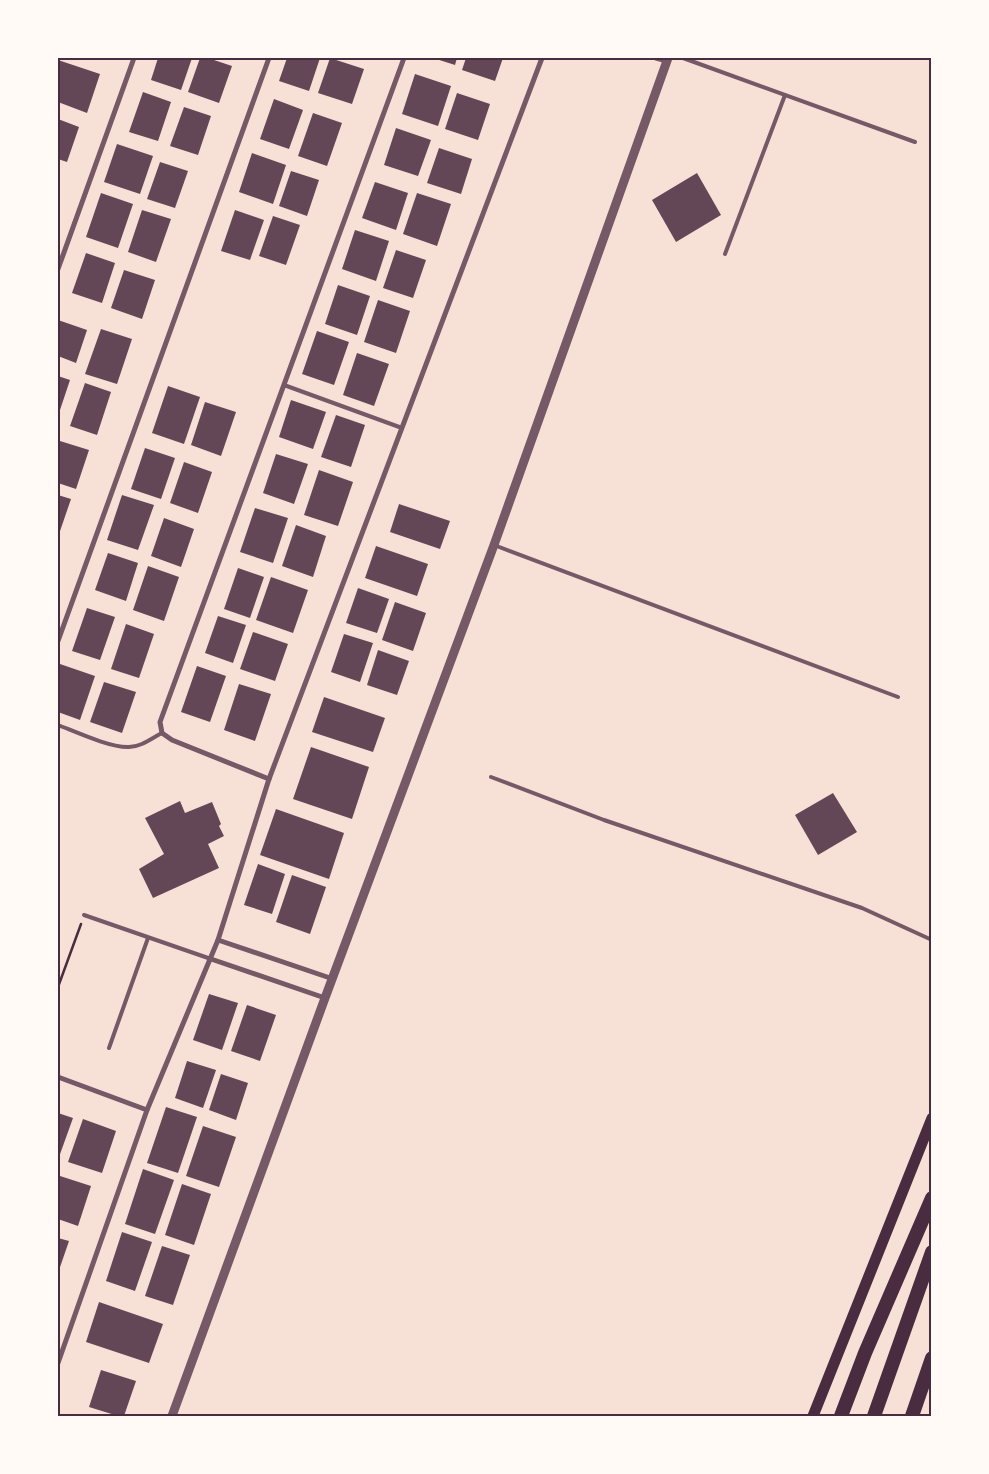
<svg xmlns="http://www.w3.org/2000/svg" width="989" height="1474" font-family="Quicksand,sans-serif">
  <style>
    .building { fill: #644757 }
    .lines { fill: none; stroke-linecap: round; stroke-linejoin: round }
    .path { stroke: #4a2c40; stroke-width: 2.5 }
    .service { stroke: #755966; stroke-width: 4 }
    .minor { stroke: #755966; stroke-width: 5 }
    .tertiary { stroke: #755966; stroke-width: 9 }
    .primary { stroke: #4a2c40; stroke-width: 11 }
    .motorway { stroke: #4a2c40; stroke-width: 14 }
    .neatline { fill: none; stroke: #4a2c40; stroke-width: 2 }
  </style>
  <rect width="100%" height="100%" fill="#f7e1d7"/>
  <!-- building -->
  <g class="building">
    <polygon points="158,58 192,58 181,90 151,80"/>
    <polygon points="200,58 208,58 232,66 219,103 188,92"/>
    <polygon points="287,58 320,58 309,91 279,81"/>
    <polygon points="330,58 364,69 352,104 318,93"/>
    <polygon points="433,58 457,58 455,65"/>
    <polygon points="466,58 503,58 495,81 462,70"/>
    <polygon points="58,60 100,74 87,113 58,102"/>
    <polygon points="415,74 451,86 438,126 402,114"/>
    <polygon points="143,92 171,102 158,141 129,132"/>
    <polygon points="457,93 490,104 478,140 445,129"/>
    <polygon points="274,99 303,110 289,149 260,139"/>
    <polygon points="184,107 211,116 198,155 170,146"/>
    <polygon points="313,113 342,123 327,166 298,156"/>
    <polygon points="58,119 79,127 67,162 58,159"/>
    <polygon points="396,128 431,140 418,176 384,165"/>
    <polygon points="117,144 153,156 140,194 104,182"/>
    <polygon points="439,148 472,159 461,194 427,183"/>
    <polygon points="252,153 286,165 273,204 239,192"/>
    <polygon points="160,162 188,171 175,208 147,199"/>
    <polygon points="291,171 319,180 307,216 279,206"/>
    <polygon points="697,173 721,215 676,242 652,200"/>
    <polygon points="375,182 408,193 396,230 362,218"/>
    <polygon points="101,193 133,204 118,248 86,237"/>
    <polygon points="417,193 451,204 437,246 403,234"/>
    <polygon points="142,210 171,219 156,262 128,252"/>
    <polygon points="235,210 264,220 250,260 221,251"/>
    <polygon points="273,216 300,225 286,265 259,256"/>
    <polygon points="355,230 389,241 376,281 342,269"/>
    <polygon points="396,250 426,260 413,298 383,288"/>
    <polygon points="86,253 115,263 102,303 72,293"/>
    <polygon points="124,270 155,280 142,319 111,308"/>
    <polygon points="338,285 370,296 357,335 325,324"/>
    <polygon points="378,300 410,311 396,353 364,342"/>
    <polygon points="58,320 87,330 76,363 58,356"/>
    <polygon points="101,329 132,339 117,384 85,374"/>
    <polygon points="317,331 349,342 334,385 302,374"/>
    <polygon points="357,353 389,364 374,406 343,395"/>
    <polygon points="58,376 70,380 58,416"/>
    <polygon points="85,383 111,392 97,435 70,426"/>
    <polygon points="168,386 200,397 184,444 152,433"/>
    <polygon points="291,400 326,412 313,449 279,437"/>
    <polygon points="205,402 236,412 221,456 191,445"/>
    <polygon points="336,415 365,425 351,467 321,457"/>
    <polygon points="60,441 89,450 76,489 58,483 58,449"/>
    <polygon points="145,448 175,458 161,499 131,489"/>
    <polygon points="276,454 308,464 294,504 263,493"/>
    <polygon points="184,462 212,472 198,513 170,503"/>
    <polygon points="319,470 353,482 338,526 304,515"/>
    <polygon points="58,495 71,499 58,537"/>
    <polygon points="122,495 154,505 138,550 107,540"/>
    <polygon points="399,504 450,521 440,549 390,532"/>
    <polygon points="255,508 288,518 273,563 240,552"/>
    <polygon points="164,518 194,529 181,567 151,556"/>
    <polygon points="296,525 326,536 313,577 282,566"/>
    <polygon points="376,546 428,564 417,596 365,578"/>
    <polygon points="108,553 138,563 126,601 95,590"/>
    <polygon points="148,566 179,577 164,621 133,610"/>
    <polygon points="238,568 264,577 250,618 224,609"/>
    <polygon points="271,577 308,590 293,633 256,620"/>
    <polygon points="358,588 389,599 377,633 346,623"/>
    <polygon points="395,602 426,613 413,651 382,640"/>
    <polygon points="87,608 115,617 100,660 72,651"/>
    <polygon points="218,616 246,625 233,663 205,653"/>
    <polygon points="126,624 154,634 139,678 111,669"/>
    <polygon points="253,632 288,644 275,681 240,669"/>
    <polygon points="344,634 373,643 360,682 331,672"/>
    <polygon points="378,650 409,661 397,695 367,685"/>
    <polygon points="60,664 95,676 80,720 58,712 58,671"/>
    <polygon points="197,666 226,676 210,722 181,712"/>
    <polygon points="104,682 136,692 122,733 90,722"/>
    <polygon points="239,684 271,694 255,741 224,730"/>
    <polygon points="324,697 385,718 373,752 312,732"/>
    <polygon points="311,747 369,767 352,819 293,799"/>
    <polygon points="833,793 857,832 818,855 795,815"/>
    <polygon points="180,801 185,813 212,802 221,824 219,826 224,836 208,844 219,868 153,898 139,869 164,854 145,818"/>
    <polygon points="276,809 344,833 329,879 260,855"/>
    <polygon points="258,864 285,874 272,914 244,905"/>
    <polygon points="292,875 326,887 310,934 276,922"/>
    <polygon points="209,994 238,1003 222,1050 193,1040"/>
    <polygon points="247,1005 276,1015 260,1061 231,1051"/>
    <polygon points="187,1061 216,1070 203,1108 175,1098"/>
    <polygon points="221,1074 248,1083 236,1120 209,1110"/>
    <polygon points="166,1107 197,1117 178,1173 147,1163"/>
    <polygon points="58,1113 73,1118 59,1157 58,1157"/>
    <polygon points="83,1119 116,1131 102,1173 68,1162"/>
    <polygon points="203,1126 236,1137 219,1187 186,1176"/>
    <polygon points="143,1169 174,1180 155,1234 125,1224"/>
    <polygon points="60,1176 91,1186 78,1226 58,1219 58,1183"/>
    <polygon points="182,1184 211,1194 194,1245 165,1235"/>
    <polygon points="122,1232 152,1242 135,1291 106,1281"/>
    <polygon points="58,1238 69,1241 58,1273"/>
    <polygon points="162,1246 190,1255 173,1305 145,1296"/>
    <polygon points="99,1302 163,1324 149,1363 86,1342"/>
    <polygon points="101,1370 136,1381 124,1416 118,1416 89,1407"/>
  </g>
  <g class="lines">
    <!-- path -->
    <polyline class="path" points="58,987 81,924"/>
    <!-- service -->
    <g class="service">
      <polyline points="683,58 915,142"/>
      <polyline points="725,254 785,95"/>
      <polyline points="284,385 402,428"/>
      <polyline points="494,545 898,697"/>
      <path d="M58 725C76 732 111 748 129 747 141 747 152 738 162 733"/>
      <polyline points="491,777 604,820 862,908 932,940"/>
      <polyline points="84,915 211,959"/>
      <polyline points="109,1048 148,938"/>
    </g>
    <!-- minor -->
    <g class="minor">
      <polyline points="656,58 667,61"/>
      <polyline points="58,269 134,58"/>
      <polyline points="58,641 269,58"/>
      <polyline points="269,779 172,740 162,733 160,722 404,58"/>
      <polyline points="218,940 333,979"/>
      <polyline points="211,959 325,998"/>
      <polyline points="58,1077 147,1110"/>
      <polyline points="58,1363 147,1110 218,940 269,779 542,58"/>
    </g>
    <!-- tertiary -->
    <polyline class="tertiary" points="172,1416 325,998 494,545 668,58"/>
    <!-- primary -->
    <polyline class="primary" points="813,1416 932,1118"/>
    <!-- motorway -->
    <g class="motorway">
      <polyline points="841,1416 865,1353 932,1198"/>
      <polyline points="874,1416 932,1252"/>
      <polyline points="912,1416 932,1358"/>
    </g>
  </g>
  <!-- border -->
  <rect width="989" height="1474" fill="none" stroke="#fffaf5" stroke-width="118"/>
  <rect x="59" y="59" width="871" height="1356" class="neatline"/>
</svg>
